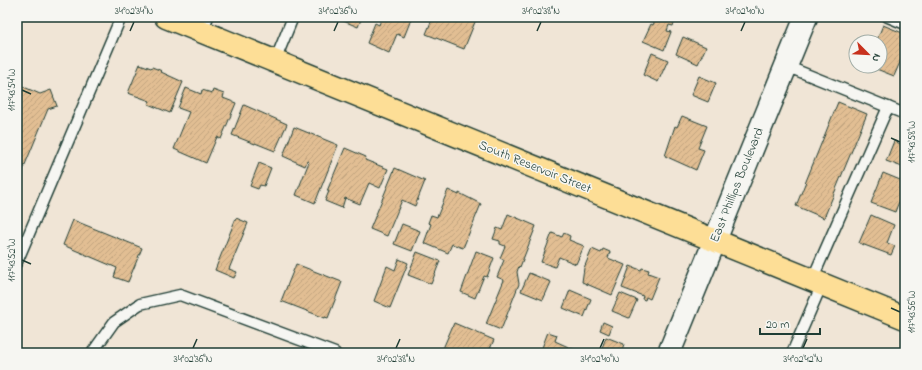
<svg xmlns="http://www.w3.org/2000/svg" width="922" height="370" font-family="'Indie Flower',sans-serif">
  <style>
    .building { fill: url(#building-hatch); stroke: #1f3d34 }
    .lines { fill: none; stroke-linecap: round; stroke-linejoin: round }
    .service-casing { stroke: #1f3d34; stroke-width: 13 }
    .tertiary-casing { stroke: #1f3d34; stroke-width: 25 }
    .primary-casing { stroke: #1f3d34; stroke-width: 25 }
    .service { stroke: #f6f6f2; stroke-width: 10 }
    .tertiary { stroke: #f6f6f2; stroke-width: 22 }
    .primary { stroke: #fdde96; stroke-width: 22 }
    .ticks { fill: none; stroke: #1f3d34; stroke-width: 1.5 }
    .labels { text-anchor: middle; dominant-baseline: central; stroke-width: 3; stroke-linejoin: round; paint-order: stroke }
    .street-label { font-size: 13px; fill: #1f3d34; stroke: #f6f6f2 }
    .neatline { fill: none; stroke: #1f3d34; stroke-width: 1.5 }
    .ticks-label { font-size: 10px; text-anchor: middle; fill: #1f3d34 }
  </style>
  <defs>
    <pattern id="building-hatch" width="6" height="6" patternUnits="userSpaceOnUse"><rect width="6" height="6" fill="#e2be93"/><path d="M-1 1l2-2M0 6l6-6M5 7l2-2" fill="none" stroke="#c1a47f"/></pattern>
  </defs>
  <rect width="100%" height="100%" fill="#f0e5d6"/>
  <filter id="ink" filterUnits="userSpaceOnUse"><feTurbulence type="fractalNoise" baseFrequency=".025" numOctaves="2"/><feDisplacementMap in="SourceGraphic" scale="8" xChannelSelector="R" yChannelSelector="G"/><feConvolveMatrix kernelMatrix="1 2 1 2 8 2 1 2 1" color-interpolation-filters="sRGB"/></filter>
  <g filter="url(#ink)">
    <!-- building -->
    <g class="building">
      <polygon points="334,17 362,17 358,27"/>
      <polygon points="382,17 412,17 404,37 397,34 389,53 367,43 375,23 379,25"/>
      <polygon points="433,17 477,17 464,49 426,34"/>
      <polygon points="657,17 677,17 673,26 669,25 667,31 671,32 664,50 643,41 651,24 653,25"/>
      <polygon points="883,25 905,34 900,46 905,49 905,51 894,76 869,66 880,66 880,42 876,42"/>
      <polygon points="683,37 706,47 698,64 676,54"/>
      <polygon points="652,53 668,60 658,82 643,75"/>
      <polygon points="140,64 151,68 152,67 162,71 161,72 183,82 170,113 148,104 150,101 128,93"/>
      <polygon points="699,76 716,83 708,102 691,95"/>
      <polygon points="17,84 40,94 51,90 57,106 48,109 17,184"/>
      <polygon points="186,88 201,94 202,90 212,93 213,90 224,94 223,98 236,103 221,139 217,137 206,163 174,149 189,112 178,108"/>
      <polygon points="838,102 867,114 824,218 796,206"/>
      <polygon points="244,105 287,124 275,151 255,143 255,144 232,135"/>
      <polygon points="682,116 707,126 698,148 704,150 696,170 665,156 675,126 677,127"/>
      <polygon points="294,127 338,145 315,203 296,195 309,162 307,161 305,166 283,156"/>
      <polygon points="894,141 905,146 905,168 886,161"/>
      <polygon points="345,148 366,157 365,160 388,169 380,188 369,183 360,204 345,198 342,208 325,201 329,191 327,191"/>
      <polygon points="259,163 271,168 264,186 260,185 258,189 250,186"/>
      <polygon points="395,168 425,181 415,206 402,200 387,236 370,229"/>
      <polygon points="883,173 905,182 905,186 895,212 871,203"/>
      <polygon points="448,190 459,195 459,193 481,204 463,248 452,244 448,253 424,243 431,224 428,223 431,215 437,217"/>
      <polygon points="508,214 536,226 520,267 519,266 517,272 519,284 501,330 486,324 504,280 497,277 504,260 500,258 505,246 500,244 500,241 493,239 497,228 502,230"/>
      <polygon points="871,215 894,225 887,243 895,246 891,255 859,243"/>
      <polygon points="236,218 248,223 229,269 237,272 234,278 215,270"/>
      <polygon points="73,220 142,248 128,282 114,277 117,268 63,245"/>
      <polygon points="402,224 420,231 412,251 394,244"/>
      <polygon points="552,233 562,237 564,233 570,236 569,240 584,246 576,264 559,257 555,267 541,262"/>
      <polygon points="592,249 601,253 603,249 610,252 608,258 625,265 612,295 582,282 584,268"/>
      <polygon points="476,251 494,258 487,277 484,276 475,298 461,292"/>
      <polygon points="417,252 440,261 431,284 408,275"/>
      <polygon points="399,259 408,263 390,308 374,301 387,266 395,270"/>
      <polygon points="296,264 342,282 328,318 325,317 325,318 281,301"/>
      <polygon points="630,266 641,270 642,268 649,270 648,273 659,277 650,299 646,297 645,300 642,299 643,296 622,288"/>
      <polygon points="529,273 551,282 543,300 521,291"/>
      <polygon points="570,290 591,299 584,317 563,308"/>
      <polygon points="620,293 637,300 629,318 612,311"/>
      <polygon points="603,322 612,326 609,334 600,330"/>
      <polygon points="454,323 494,340 488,353 441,353"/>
      <polygon points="548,332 557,335 555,341 575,350 574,353 540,353"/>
      <polygon points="606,337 624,344 621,353 600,353"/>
    </g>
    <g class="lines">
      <defs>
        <g id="service">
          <polyline points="888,17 905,24"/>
          <polyline points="202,31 208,17"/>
          <polyline points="275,61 293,17"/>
          <polyline points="786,66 905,114"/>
          <polyline points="17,262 121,17"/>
          <polyline points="812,280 888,107"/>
          <polyline points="92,353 114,322 140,304 180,295 335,353"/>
          <polyline points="792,353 822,284"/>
        </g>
        <polyline id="tertiary" points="669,353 806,17"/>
        <polyline id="primary" points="166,17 905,318"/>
      </defs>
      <!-- service casing -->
      <use href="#service" class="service-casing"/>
      <!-- tertiary casing -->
      <use href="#tertiary" class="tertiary-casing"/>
      <!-- primary casing -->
      <use href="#primary" class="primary-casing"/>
      <!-- service -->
      <use href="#service" class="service"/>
      <!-- tertiary -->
      <use href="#tertiary" class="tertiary"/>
      <!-- primary -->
      <use href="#primary" class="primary"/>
    </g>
  </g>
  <!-- ticks -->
  <path class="ticks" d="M130 31 134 22M334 31 338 22M537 31 541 22M741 31 745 22M22 90 31 94M891 138 900 142M22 260 31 264M891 308 900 312M193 348 197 339M396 348 400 339M600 348 604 339M803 348 807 339"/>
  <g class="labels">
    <!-- street labels -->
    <g class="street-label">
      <text transform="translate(535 167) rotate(22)">South Reservoir Street</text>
      <text transform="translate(737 185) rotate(-68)">East Phillips Boulevard</text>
    </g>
  </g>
  <!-- margin -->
  <rect width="922" height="370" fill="none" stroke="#f6f6f2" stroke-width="44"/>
  <!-- north arrow -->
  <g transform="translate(868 54) rotate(114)"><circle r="19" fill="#f6f6f2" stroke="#a0aca6"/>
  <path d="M0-3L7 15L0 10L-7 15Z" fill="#c8321e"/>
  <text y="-6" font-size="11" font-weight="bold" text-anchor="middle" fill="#1f3d34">N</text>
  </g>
  <!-- scale -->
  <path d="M760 328v6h60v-6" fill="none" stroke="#1f3d34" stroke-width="2"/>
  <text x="766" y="328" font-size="12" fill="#1f3d34" stroke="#f6f6f2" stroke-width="3" paint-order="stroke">20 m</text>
  <rect x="22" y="22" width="878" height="326" class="neatline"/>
  <g class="ticks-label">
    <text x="134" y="14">34°02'34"N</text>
    <text x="338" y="14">34°02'36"N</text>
    <text x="541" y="14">34°02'38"N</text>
    <text x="745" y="14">34°02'40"N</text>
    <text transform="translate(11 90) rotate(-90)" y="4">117°43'54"W</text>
    <text transform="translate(911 142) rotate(-90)" y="4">117°43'58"W</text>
    <text transform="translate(11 260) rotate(-90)" y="4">117°43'52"W</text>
    <text transform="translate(911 312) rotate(-90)" y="4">117°43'56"W</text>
    <text x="193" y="362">34°02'36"N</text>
    <text x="396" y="362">34°02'38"N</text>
    <text x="600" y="362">34°02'40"N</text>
    <text x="803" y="362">34°02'42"N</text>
  </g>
</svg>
